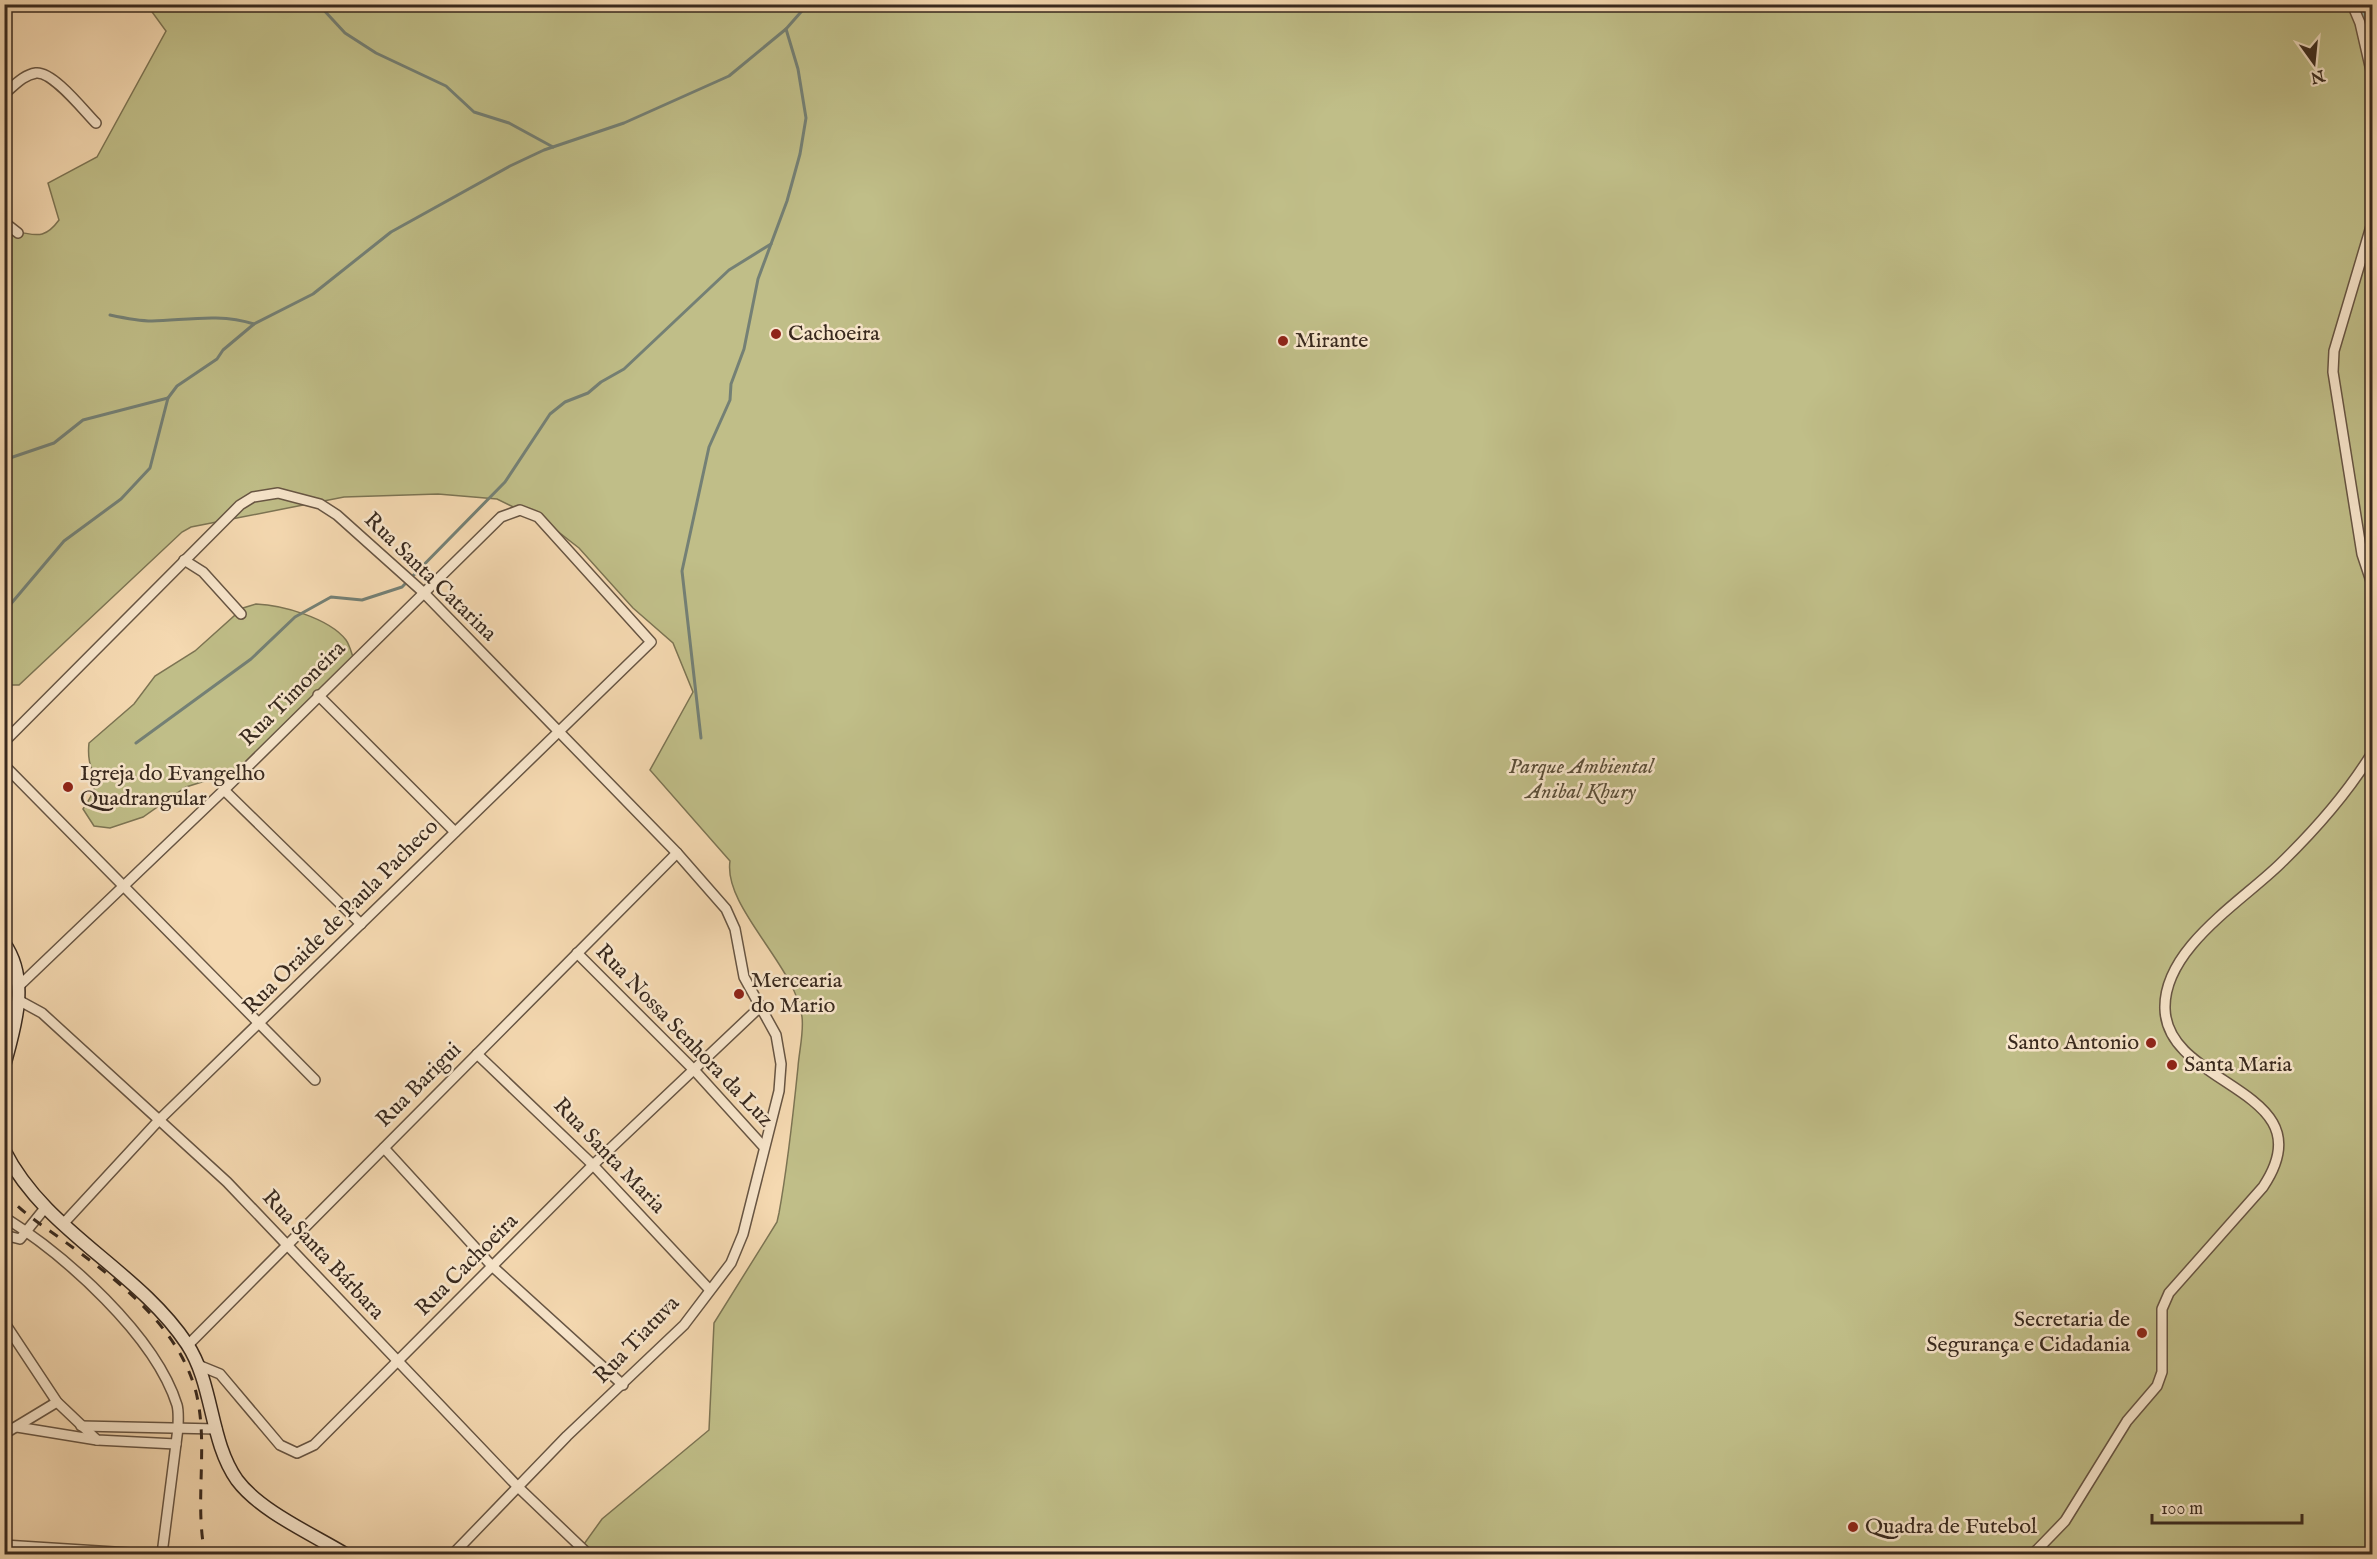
<svg xmlns="http://www.w3.org/2000/svg" width="2377" height="1559" font-family="'IM FELL English',serif">
  <style>
    .green { fill: #c0be88; stroke: #7c7453; stroke-width: 1.5 }
    .lines { fill: none; stroke-linecap: round; stroke-linejoin: round }
    .stream { stroke: #748075; stroke-width: 3 }
    .river { stroke: #9cbaaf; stroke-width: 18 }
    .minor-casing { stroke: #675543; stroke-width: 12 }
    .secondary-casing { stroke: #38291e; stroke-width: 15 }
    .minor { stroke: #f8e6cc; stroke-width: 9 }
    .secondary { stroke: #f8e6cc; stroke-width: 12 }
    .rail { stroke: #38291e; stroke-width: 3; stroke-dasharray: 10 10; stroke-linecap: butt }
    .poi-dot { fill: #8f2418; stroke: #f8e6cc; stroke-width: 2 }
    .labels { text-anchor: middle; dominant-baseline: central; stroke-width: 5; stroke-linejoin: round; paint-order: stroke }
    .poi-label { font-size: 22px; fill: #38291e; stroke: #f8e6cc; text-anchor: start }
    .street-label { font-size: 22px; fill: #38291e; stroke: #f8e6cc }
    .park-label { font-size: 22px; font-style: italic; fill: #5a4e38; stroke: #f8e6cc }
  </style>
  <rect width="100%" height="100%" fill="#f5d9b1"/>
  <filter id="stains"><feTurbulence type="fractalNoise" baseFrequency=".00333" numOctaves="4"/><feColorMatrix values="0 0 0 0 .2 0 0 0 0 .09 0 0 0 0 .02 0 0 0 .5 -.17"/></filter>
  <radialGradient id="worn" r=".72"><stop offset=".6" stop-color="#630" stop-opacity="0"/><stop offset="1" stop-color="#630" stop-opacity=".3"/></radialGradient>
  <!-- green -->
  <g class="green">
    <path d="M147 5H2372V1554H582L584 1544 602 1519 709 1430 714 1323 777 1222 779 1213C788 1164 793 1116 798 1067 799 1052 804 1032 802 1017 796 966 723 907 730 861L650 770 693 692 673 643 633 608 579 548 548 524 497 499 438 494 344 497 191 527 182 532 19 685H5V232C30 229 40 246 59 220L48 183 97 157 166 31Z"/>
    <path d="M256 604C282 605 329 618 346 640 349 644 351 651 353 657L243 769 186 787 143 817 110 828 94 826 83 809C109 772 85 780 89 743L134 704 155 676 195 651 243 608Z"/>
  </g>
  <g class="lines">
    <!-- stream -->
    <g class="stream">
      <polyline points="320,6 345,33 376,53 446,86 474,112 509,123 553,147"/>
      <path d="M110 315C124 318 138 321 152 321 187 320 220 313 254 324"/>
      <polyline points="4,460 54,443 83,420 168,398"/>
      <polyline points="4,612 64,541 121,499 150,468 168,398 177,386 217,359 223,350 254,324 313,294 391,232 510,166 544,150 624,123 729,76 786,29 808,4"/>
      <polyline points="701,738 682,571 709,447 730,400 731,384 744,349 758,279 787,201 800,154 806,118 798,69 786,29"/>
      <polyline points="136,743 251,659 295,617 331,597 362,600 402,587 505,482 550,414 565,402 588,393 601,382 624,369 729,270 771,244"/>
    </g>
    <!-- river -->
    <polyline class="river" points="2360,4 2372,32"/>
    <defs>
      <g id="minor">
        <polyline points="2352,4 2360,23 2372,75"/>
        <path d="M4 94C14 86 23 75 36 73 53 71 84 111 96 123"/>
        <polyline points="4,222 18,233"/>
        <polyline points="2372,223 2334,351 2333,372 2362,554 2372,584"/>
        <polyline points="184,560 203,572 241,614"/>
        <polyline points="318,695 455,832"/>
        <polyline points="4,742 240,505 253,497 278,493 320,504 337,515 423,592 677,853 726,909 735,929 744,977 776,1035 781,1064 779,1091 743,1234 731,1263 684,1325 567,1436 453,1554"/>
        <polyline points="4,765 315,1080"/>
        <polyline points="224,790 361,924"/>
        <polyline points="577,953 695,1071 763,1146"/>
        <polyline points="19,986 224,790 501,517 520,510 538,517 651,642 160,1119 63,1224"/>
        <polyline points="20,1001 42,1013 227,1182 518,1487 585,1551"/>
        <polyline points="477,1054 593,1165 709,1289"/>
        <polyline points="384,1148 492,1266 623,1385"/>
        <path d="M4 1217C65 1255 155 1335 177 1405 179 1412 178 1421 178 1428L162 1554"/>
        <polyline points="4,1235 20,1239 45,1208"/>
        <polyline points="4,1322 57,1402 97,1440 176,1444"/>
        <polyline points="188,1345 677,853"/>
        <polyline points="198,1365 220,1374 280,1445 297,1453 314,1445 593,1165 761,1006"/>
        <polyline points="81,1426 217,1429"/>
        <polyline points="17,1427 97,1440"/>
        <polyline points="4,1434 57,1402"/>
        <polyline points="4,1545 146,1554"/>
        <path d="M2033 1554 2065 1521 2127 1421 2157 1386 2162 1372V1309L2169 1293 2263 1187C2329 1089 2167 1088 2165 1009 2163 949 2241 902 2280 864 2314 831 2347 794 2372 753"/>
      </g>
      <g id="secondary">
        <path d="M4 943C30 980 15 1026 4 1066"/>
        <path d="M4 1150C45 1232 137 1269 187 1344 214 1385 209 1440 237 1480 260 1511 312 1534 345 1554"/>
      </g>
    </defs>
    <!-- minor casing -->
    <use href="#minor" class="minor-casing"/>
    <!-- secondary casing -->
    <use href="#secondary" class="secondary-casing"/>
    <!-- minor -->
    <use href="#minor" class="minor"/>
    <!-- secondary -->
    <use href="#secondary" class="secondary"/>
    <!-- rail -->
    <path class="rail" d="M4 1192C21 1212 43 1226 64 1241 117 1280 178 1325 196 1392 209 1445 194 1501 205 1554"/>
  </g>
  <!-- markers -->
  <g class="poi-dot">
    <circle cx="776" cy="334" r="6"/>
    <circle cx="1283" cy="341" r="6"/>
    <circle cx="68" cy="787" r="6"/>
    <circle cx="739" cy="994" r="6"/>
    <circle cx="2151" cy="1043" r="6"/>
    <circle cx="2172" cy="1065" r="6"/>
    <circle cx="2142" cy="1333" r="6"/>
    <circle cx="1853" cy="1527" r="6"/>
  </g>
  <g class="labels">
    <!-- poi labels -->
    <g class="poi-label">
      <text x="788" y="334">Cachoeira</text>
      <text x="1295" y="341">Mirante</text>
      <text x="80" y="774">Igreja do Evangelho<tspan x="80" dy="25">Quadrangular</tspan></text>
      <text x="751" y="981">Mercearia<tspan x="751" dy="25">do Mario</tspan></text>
      <text x="2139" y="1043" text-anchor="end">Santo Antonio</text>
      <text x="2184" y="1065">Santa Maria</text>
      <text x="2130" y="1320" text-anchor="end">Secretaria de<tspan x="2130" dy="25">Segurança e Cidadania</tspan></text>
      <text x="1865" y="1527">Quadra de Futebol</text>
    </g>
    <!-- street labels -->
    <g class="street-label">
      <text transform="translate(430 577) rotate(44)">Rua Santa Catarina</text>
      <text transform="translate(293 694) rotate(-45)">Rua Timoneira</text>
      <text transform="translate(341 917) rotate(-45)">Rua Oraide de Paula Pacheco</text>
      <text transform="translate(684 1036) rotate(46)">Rua Nossa Senhora da Luz</text>
      <text transform="translate(419 1085) rotate(-45)">Rua Barigui</text>
      <text transform="translate(609 1156) rotate(46)">Rua Santa Maria</text>
      <text transform="translate(323 1255) rotate(47)">Rua Santa Bárbara</text>
      <text transform="translate(467 1265) rotate(-45)">Rua Cachoeira</text>
      <text transform="translate(637 1340) rotate(-46)">Rua Tiatuva</text>
    </g>
    <!-- park labels -->
    <g class="park-label">
      <text x="1581" y="767">Parque Ambiental<tspan x="1581" dy="25">Anibal Khury</tspan></text>
    </g>
  </g>
  <!-- margin -->
  <rect width="2377" height="1559" fill="none" stroke="#f5d9b1" stroke-width="24"/>
  <rect x="6" y="6" width="2365" height="1547" fill="none" stroke="#38291e" stroke-width="3"/>
  <rect x="12" y="12" width="2353" height="1535" fill="none" stroke="#38291e" stroke-width="1.5"/>
  <!-- north arrow -->
  <g transform="translate(2314 63) rotate(165)" stroke="#f8e6cc" stroke-width="4.5" paint-order="stroke">
  <path d="M0-4.5L10 22L0 15L-10 22Z" fill="#38291e"/>
  <text y="-9" font-size="16" font-weight="bold" text-anchor="middle" fill="#38291e">N</text>
  </g>
  <!-- scale -->
  <path d="M2152 1514v9h150v-9" fill="none" stroke="#38291e" stroke-width="3"/>
  <text x="2161" y="1514" font-size="18" fill="#38291e" stroke="#f8e6cc" stroke-width="4.5" paint-order="stroke">100 m</text>
  <rect width="100%" height="100%" filter="url(#stains)"/>
  <rect width="100%" height="100%" fill="url(#worn)"/>
</svg>
